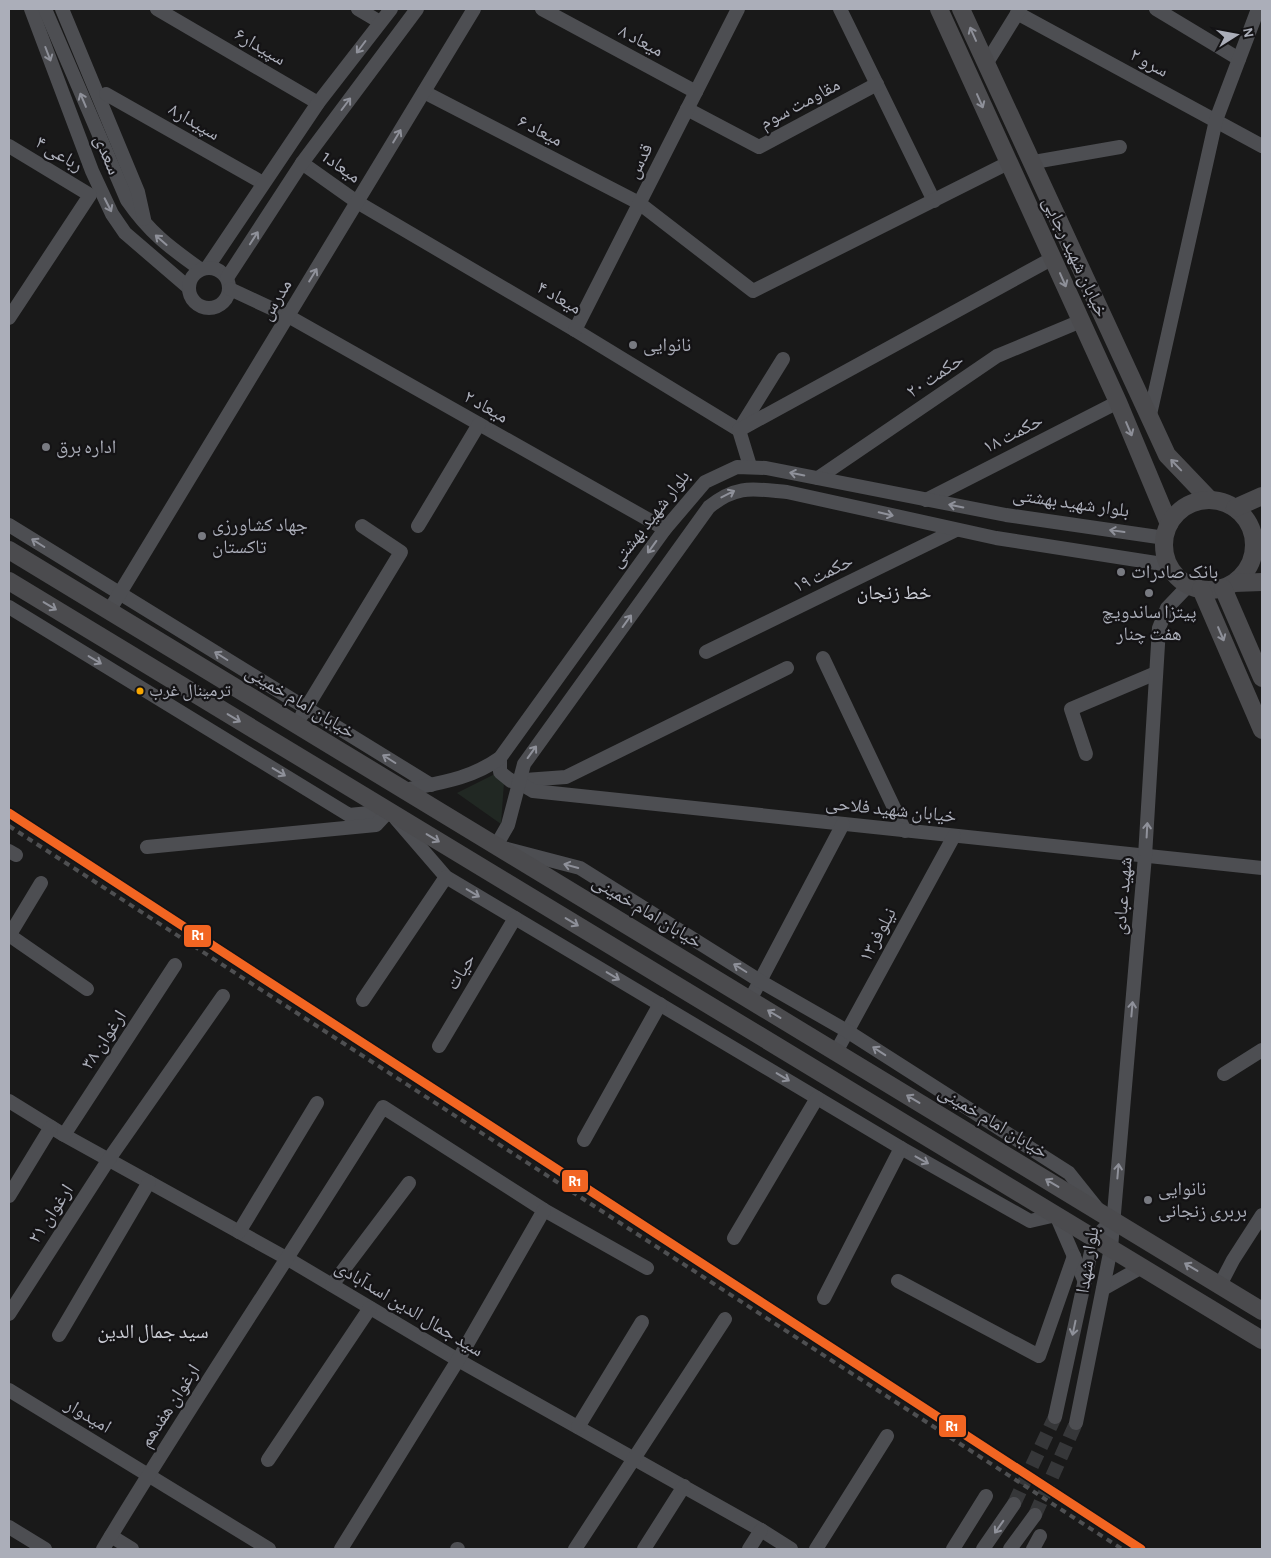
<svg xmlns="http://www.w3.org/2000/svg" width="1271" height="1558" font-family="'Alegreya Sans','Noto Naskh Arabic',sans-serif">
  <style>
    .green { fill: #212823 }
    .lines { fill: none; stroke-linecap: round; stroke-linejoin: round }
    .minor-tunnel { stroke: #363739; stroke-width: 14; stroke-dasharray: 14 7; stroke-linecap: butt }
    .minor { stroke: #4d4e52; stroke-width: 14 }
    .major { stroke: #4b4b4e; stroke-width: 18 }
    .rail { stroke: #4e4f51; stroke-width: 4; stroke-dasharray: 6 5; stroke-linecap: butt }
    .rail-1-casing { stroke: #141315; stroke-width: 12 }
    .rail-1 { stroke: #f26522; stroke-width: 9 }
    .oneway { stroke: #8e9099 }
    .oneway2 { stroke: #8f919a }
    .poi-dot { fill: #787a81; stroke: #141315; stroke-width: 2 }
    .bus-dot { fill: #f7a600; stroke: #141315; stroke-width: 2 }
    .labels { text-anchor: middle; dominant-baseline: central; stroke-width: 4.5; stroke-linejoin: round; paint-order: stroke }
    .bus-label { font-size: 18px; fill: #abaeb9; stroke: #141315; text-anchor: start }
    .street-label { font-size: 19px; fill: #abaeb9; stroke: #141315 }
    .poi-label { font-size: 19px; fill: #abaeb9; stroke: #141315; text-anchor: start }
    .neighbourhood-label { font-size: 20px; fill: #ccced6; stroke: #141315 }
    .line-badge { stroke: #141315; stroke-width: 2 }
    .badge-label { font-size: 14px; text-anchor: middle; font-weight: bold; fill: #fff }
  </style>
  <rect width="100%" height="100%" fill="#191919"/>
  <!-- green -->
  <polygon class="green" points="505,769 501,824 457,793"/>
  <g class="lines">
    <!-- minor-tunnel -->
    <g class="minor-tunnel">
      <polyline points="1014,1504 1055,1417"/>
      <polyline points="1035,1515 1076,1423"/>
    </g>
    <!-- minor -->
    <g class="minor">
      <polyline points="31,9 92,171 112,214 125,233 189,288"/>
      <path d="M45 9 127 200C149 232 169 247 200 269"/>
      <polyline points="62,9 138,192 144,219"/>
      <polyline points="157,9 318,103"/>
      <polyline points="358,9 380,22"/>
      <polyline points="542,9 696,92"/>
      <polyline points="840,9 934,201"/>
      <polyline points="1156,9 1239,59"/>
      <polyline points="1017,13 1262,146"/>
      <polyline points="986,64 1020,9"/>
      <polyline points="424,92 639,203 753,291 1008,163"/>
      <polyline points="106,94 263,183"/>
      <polyline points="687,109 759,147 877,84"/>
      <polyline points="9,146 90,195 9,318"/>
      <polyline points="1034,162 1120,147"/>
      <polyline points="302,163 357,202 575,330 739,430 783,359"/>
      <polyline points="207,268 318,103 391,9"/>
      <circle cx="209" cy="288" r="20"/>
      <polyline points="227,278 302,163 417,9"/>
      <polyline points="230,289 288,316 665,529"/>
      <polyline points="575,330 738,9"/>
      <polyline points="1149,419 1216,120 1258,9"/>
      <polyline points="750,466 739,430 1053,258"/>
      <polyline points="818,478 997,356 1081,321"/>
      <polyline points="926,500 1118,402"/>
      <polyline points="9,525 431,785"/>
      <polyline points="418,526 479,424"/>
      <polyline points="9,607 349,815 389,811"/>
      <polyline points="109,611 474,9"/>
      <polyline points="706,652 956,530"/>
      <polyline points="823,658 905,831"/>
      <polyline points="302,715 401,552 362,526"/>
      <polyline points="1086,754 1071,709 1156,673"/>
      <polyline points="500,758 500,772 511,781 566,777 787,668"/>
      <polyline points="518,782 533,791 1262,868"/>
      <path d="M404 790C438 783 471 779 500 758L665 529 705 482 737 467 766 468 1006 515 1165 538"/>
      <polyline points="396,819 446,877 901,1148 1030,1221 1056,1215 1085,1282"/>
      <polyline points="147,847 376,825 389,811"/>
      <polyline points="9,851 16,855"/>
      <polyline points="9,935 87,989"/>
      <polyline points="9,936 41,883"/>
      <polyline points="363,1000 446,877"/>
      <polyline points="750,1000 843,824"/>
      <polyline points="439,1046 515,918"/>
      <polyline points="836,1052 954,836"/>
      <polyline points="1224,1074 1262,1050"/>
      <polyline points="9,1101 64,1135 288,1259 458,1360 761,1530 791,1549"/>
      <polyline points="64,1135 175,965"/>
      <polyline points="584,1140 660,1004"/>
      <polyline points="9,1196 51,1127"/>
      <path d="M1097 1208 1069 1173 847 1031 760 981 580 868 496 846 508 825 524 764 709 507C737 484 754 489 787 492L996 538 1169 565"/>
      <polyline points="239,1232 317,1103"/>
      <polyline points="734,1238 817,1098"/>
      <polyline points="898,1281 1039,1356 1074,1256"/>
      <polyline points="332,1285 409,1183"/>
      <polyline points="1220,1285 1233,1260 1262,1215"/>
      <polyline points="1103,1289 1142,1267"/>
      <polyline points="824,1298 901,1148"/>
      <polyline points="9,1314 109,1159 223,996"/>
      <polyline points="59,1335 149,1182"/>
      <polyline points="9,1390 269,1549"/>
      <polyline points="1055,1417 1094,1238 1113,1220"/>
      <polyline points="1076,1423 1111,1248 1145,856 1159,628 1167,608 1189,585"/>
      <polyline points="578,1427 642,1322"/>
      <polyline points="268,1460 370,1308"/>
      <polyline points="9,1527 45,1549"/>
      <polyline points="111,1536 132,1549"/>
      <path d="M103 1549C193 1400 291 1255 383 1107L544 1210 647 1268"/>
      <polyline points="341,1549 458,1360 544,1210"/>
      <polyline points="457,1549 458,1549"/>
      <polyline points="575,1549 725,1319"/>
      <polyline points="644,1549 684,1486"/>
      <polyline points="749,1549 761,1530"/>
      <polyline points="816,1549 887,1436"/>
      <polyline points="953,1549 986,1496"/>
      <polyline points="983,1549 1014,1504"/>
      <polyline points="1010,1549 1035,1515"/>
      <polyline points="1033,1549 1040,1536"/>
    </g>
    <!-- major -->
    <g class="major">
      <polyline points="939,9 1118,402 1169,524"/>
      <polyline points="961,9 1167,455 1210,500"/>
      <circle cx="1209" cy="545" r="45"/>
      <polyline points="1235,508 1262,496"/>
      <polyline points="9,550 1262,1311"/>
      <polyline points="9,581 1262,1340"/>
      <polyline points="1234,583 1262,582"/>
      <polyline points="1223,588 1262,678"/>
      <polyline points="1201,589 1262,730"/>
    </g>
    <!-- rail -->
    <polyline class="rail" points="9,826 1122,1549"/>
    <defs>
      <polyline id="rail-1" points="9,813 1141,1549"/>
    </defs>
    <!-- rail-1 casing -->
    <use href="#rail-1" class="rail-1-casing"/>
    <!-- rail-1 -->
    <use href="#rail-1" class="rail-1"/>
  </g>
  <!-- one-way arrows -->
  <defs><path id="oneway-shaft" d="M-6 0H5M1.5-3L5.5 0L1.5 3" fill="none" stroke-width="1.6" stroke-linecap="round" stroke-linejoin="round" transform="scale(1.25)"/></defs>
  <g class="oneway">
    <use href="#oneway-shaft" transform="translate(973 34) rotate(-114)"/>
    <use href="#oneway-shaft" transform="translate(980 101) rotate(66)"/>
    <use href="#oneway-shaft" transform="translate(1063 280) rotate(66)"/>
    <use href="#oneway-shaft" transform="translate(1129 429) rotate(67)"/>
    <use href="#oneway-shaft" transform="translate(1176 465) rotate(-134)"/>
    <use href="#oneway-shaft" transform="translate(50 606) rotate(31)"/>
    <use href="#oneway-shaft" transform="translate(1221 634) rotate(67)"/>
    <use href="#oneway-shaft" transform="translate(234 718) rotate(31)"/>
    <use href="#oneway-shaft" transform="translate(433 838) rotate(31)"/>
    <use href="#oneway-shaft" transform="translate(572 922) rotate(31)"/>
    <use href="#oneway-shaft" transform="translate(774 1014) rotate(-149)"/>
    <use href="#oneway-shaft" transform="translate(913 1099) rotate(-149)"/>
    <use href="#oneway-shaft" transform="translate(1052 1183) rotate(-149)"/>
    <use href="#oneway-shaft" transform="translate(1191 1267) rotate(-149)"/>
  </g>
  <g class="oneway2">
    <use href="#oneway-shaft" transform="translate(361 47) rotate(127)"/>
    <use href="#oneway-shaft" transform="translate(48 54) rotate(69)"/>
    <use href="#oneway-shaft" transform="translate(83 100) rotate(-113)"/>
    <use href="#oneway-shaft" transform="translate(346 104) rotate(-53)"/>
    <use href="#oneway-shaft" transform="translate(397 136) rotate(-59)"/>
    <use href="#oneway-shaft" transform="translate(108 205) rotate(63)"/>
    <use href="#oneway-shaft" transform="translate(254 238) rotate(-57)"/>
    <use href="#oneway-shaft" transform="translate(161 240) rotate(-139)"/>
    <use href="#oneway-shaft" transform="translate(313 275) rotate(-59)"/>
    <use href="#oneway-shaft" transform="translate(797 474) rotate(-169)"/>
    <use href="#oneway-shaft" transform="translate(728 494) rotate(-27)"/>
    <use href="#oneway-shaft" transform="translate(956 506) rotate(-169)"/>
    <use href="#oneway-shaft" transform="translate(886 514) rotate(13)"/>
    <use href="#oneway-shaft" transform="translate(1117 531) rotate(-172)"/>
    <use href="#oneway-shaft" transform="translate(38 543) rotate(-148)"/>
    <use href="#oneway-shaft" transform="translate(652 547) rotate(126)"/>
    <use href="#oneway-shaft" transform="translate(627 621) rotate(-54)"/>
    <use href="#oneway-shaft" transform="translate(221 656) rotate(-148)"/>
    <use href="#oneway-shaft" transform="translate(95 660) rotate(31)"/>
    <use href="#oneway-shaft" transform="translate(532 752) rotate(-54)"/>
    <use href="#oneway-shaft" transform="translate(389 759) rotate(-148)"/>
    <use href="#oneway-shaft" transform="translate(279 772) rotate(31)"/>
    <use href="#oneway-shaft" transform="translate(1147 830) rotate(-87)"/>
    <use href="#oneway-shaft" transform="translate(571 866) rotate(-165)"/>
    <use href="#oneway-shaft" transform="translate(473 893) rotate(31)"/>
    <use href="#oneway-shaft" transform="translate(740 968) rotate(-148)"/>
    <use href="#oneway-shaft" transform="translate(613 976) rotate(31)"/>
    <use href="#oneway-shaft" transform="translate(1132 1009) rotate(-85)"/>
    <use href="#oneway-shaft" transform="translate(879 1051) rotate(-147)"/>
    <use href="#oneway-shaft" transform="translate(783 1077) rotate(31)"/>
    <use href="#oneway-shaft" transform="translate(922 1160) rotate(29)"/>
    <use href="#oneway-shaft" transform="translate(1118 1171) rotate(-85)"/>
    <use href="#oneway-shaft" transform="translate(1074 1328) rotate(102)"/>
    <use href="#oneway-shaft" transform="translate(999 1527) rotate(125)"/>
  </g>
  <!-- markers -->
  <g class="poi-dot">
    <circle cx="633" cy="345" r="5"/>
    <circle cx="46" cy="447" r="5"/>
    <circle cx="202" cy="536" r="5"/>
    <circle cx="1121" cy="572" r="5"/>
    <circle cx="1149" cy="593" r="5"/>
    <circle cx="1148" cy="1200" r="5"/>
  </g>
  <circle class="bus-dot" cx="140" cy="691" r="4.5"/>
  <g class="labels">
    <!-- bus labels -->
    <g class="bus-label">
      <text x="149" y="691">ترمینال غرب</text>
    </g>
    <!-- street labels -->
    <g class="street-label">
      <text transform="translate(641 41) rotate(28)">میعاد ۸</text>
      <text transform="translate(260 47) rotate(30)">سپیدار۶</text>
      <text transform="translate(1149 63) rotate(28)">سرو ۲</text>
      <text transform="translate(800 104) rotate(-28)">مقاومت سوم</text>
      <text transform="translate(194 122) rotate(30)">سپیدار۸</text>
      <text transform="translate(540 131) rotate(27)">میعاد ۶</text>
      <text transform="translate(59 154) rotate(31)">رباعی ۴</text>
      <text transform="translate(107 155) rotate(68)">سعدی</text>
      <text transform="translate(640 161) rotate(-63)">قدس</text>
      <text transform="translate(341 167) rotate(35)">میعاد1</text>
      <text transform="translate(1075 257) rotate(65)">خیابان شهید رجایی</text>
      <text transform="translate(559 298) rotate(30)">میعاد ۴</text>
      <text transform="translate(276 300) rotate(-59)">مدرس</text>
      <text transform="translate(935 376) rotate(-34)">حکمت ۲۰</text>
      <text transform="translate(486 407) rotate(29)">میعاد ۲</text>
      <text transform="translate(1013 434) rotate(-27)">حکمت ۱۸</text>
      <text transform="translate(1071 503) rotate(8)">بلوار شهید بهشتی</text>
      <text transform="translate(650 519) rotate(-52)">بلوار شهید بهشتی</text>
      <text transform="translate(823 574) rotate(-26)">حکمت ۱۹</text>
      <text transform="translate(300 702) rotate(31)">خیابان امام خمینی</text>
      <text transform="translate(891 810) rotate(6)">خیابان شهید فلاحی</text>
      <text transform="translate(1123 896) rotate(-85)">شهید عبادی</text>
      <text transform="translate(647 912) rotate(31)">خیابان امام خمینی</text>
      <text transform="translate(878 935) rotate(-62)">نیلوفر۱۳</text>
      <text transform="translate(461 972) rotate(-59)">حیات</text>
      <text transform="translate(104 1040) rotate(-57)">ارغوان ۳۸</text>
      <text transform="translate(993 1122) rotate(31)">خیابان امام خمینی</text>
      <text transform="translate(51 1214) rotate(-57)">ارغوان ۲۱</text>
      <text transform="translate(1088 1260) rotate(-81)">بلوار شهدا</text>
      <text transform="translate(409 1309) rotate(31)">سید جمال الدین اسدآبادی</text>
      <text transform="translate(170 1406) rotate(-57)">ارغوان هفدهم</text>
      <text transform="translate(88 1416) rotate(31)">امیدوار</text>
    </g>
    <!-- poi labels -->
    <g class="poi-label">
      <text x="643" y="345">نانوایی</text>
      <text x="56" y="447">اداره برق</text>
      <text x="212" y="525">جهاد کشاورزی<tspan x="212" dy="22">تاکستان</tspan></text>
      <text x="1131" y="572">بانک صادرات</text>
      <text x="1149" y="612" text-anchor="middle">پیتزا ساندویچ<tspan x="1149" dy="22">هفت چنار</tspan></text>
      <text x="1158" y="1189">نانوایی<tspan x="1158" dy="22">بربری زنجانی</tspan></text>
    </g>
    <!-- neighbourhood labels -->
    <g class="neighbourhood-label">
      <text x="894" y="593">خط زنجان</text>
      <text x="153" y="1332">سید جمال الدین</text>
    </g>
  </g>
  <g class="line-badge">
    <rect x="183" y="924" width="29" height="24" rx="5" fill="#f26522"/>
    <rect x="561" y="1169" width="28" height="24" rx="5" fill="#f26522"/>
    <rect x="938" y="1414" width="29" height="24" rx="5" fill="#f26522"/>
  </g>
  <g class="badge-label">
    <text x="198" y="940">R1</text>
    <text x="575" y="1186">R1</text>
    <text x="952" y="1431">R1</text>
  </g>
  <!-- border -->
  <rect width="1271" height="1558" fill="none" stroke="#abaeb9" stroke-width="20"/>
  <!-- north arrow -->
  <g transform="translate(1236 35) rotate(79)" stroke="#141315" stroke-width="4" paint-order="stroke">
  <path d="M0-4L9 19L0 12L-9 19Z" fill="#abaeb9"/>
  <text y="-8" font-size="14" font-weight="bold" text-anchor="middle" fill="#abaeb9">N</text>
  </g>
</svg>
